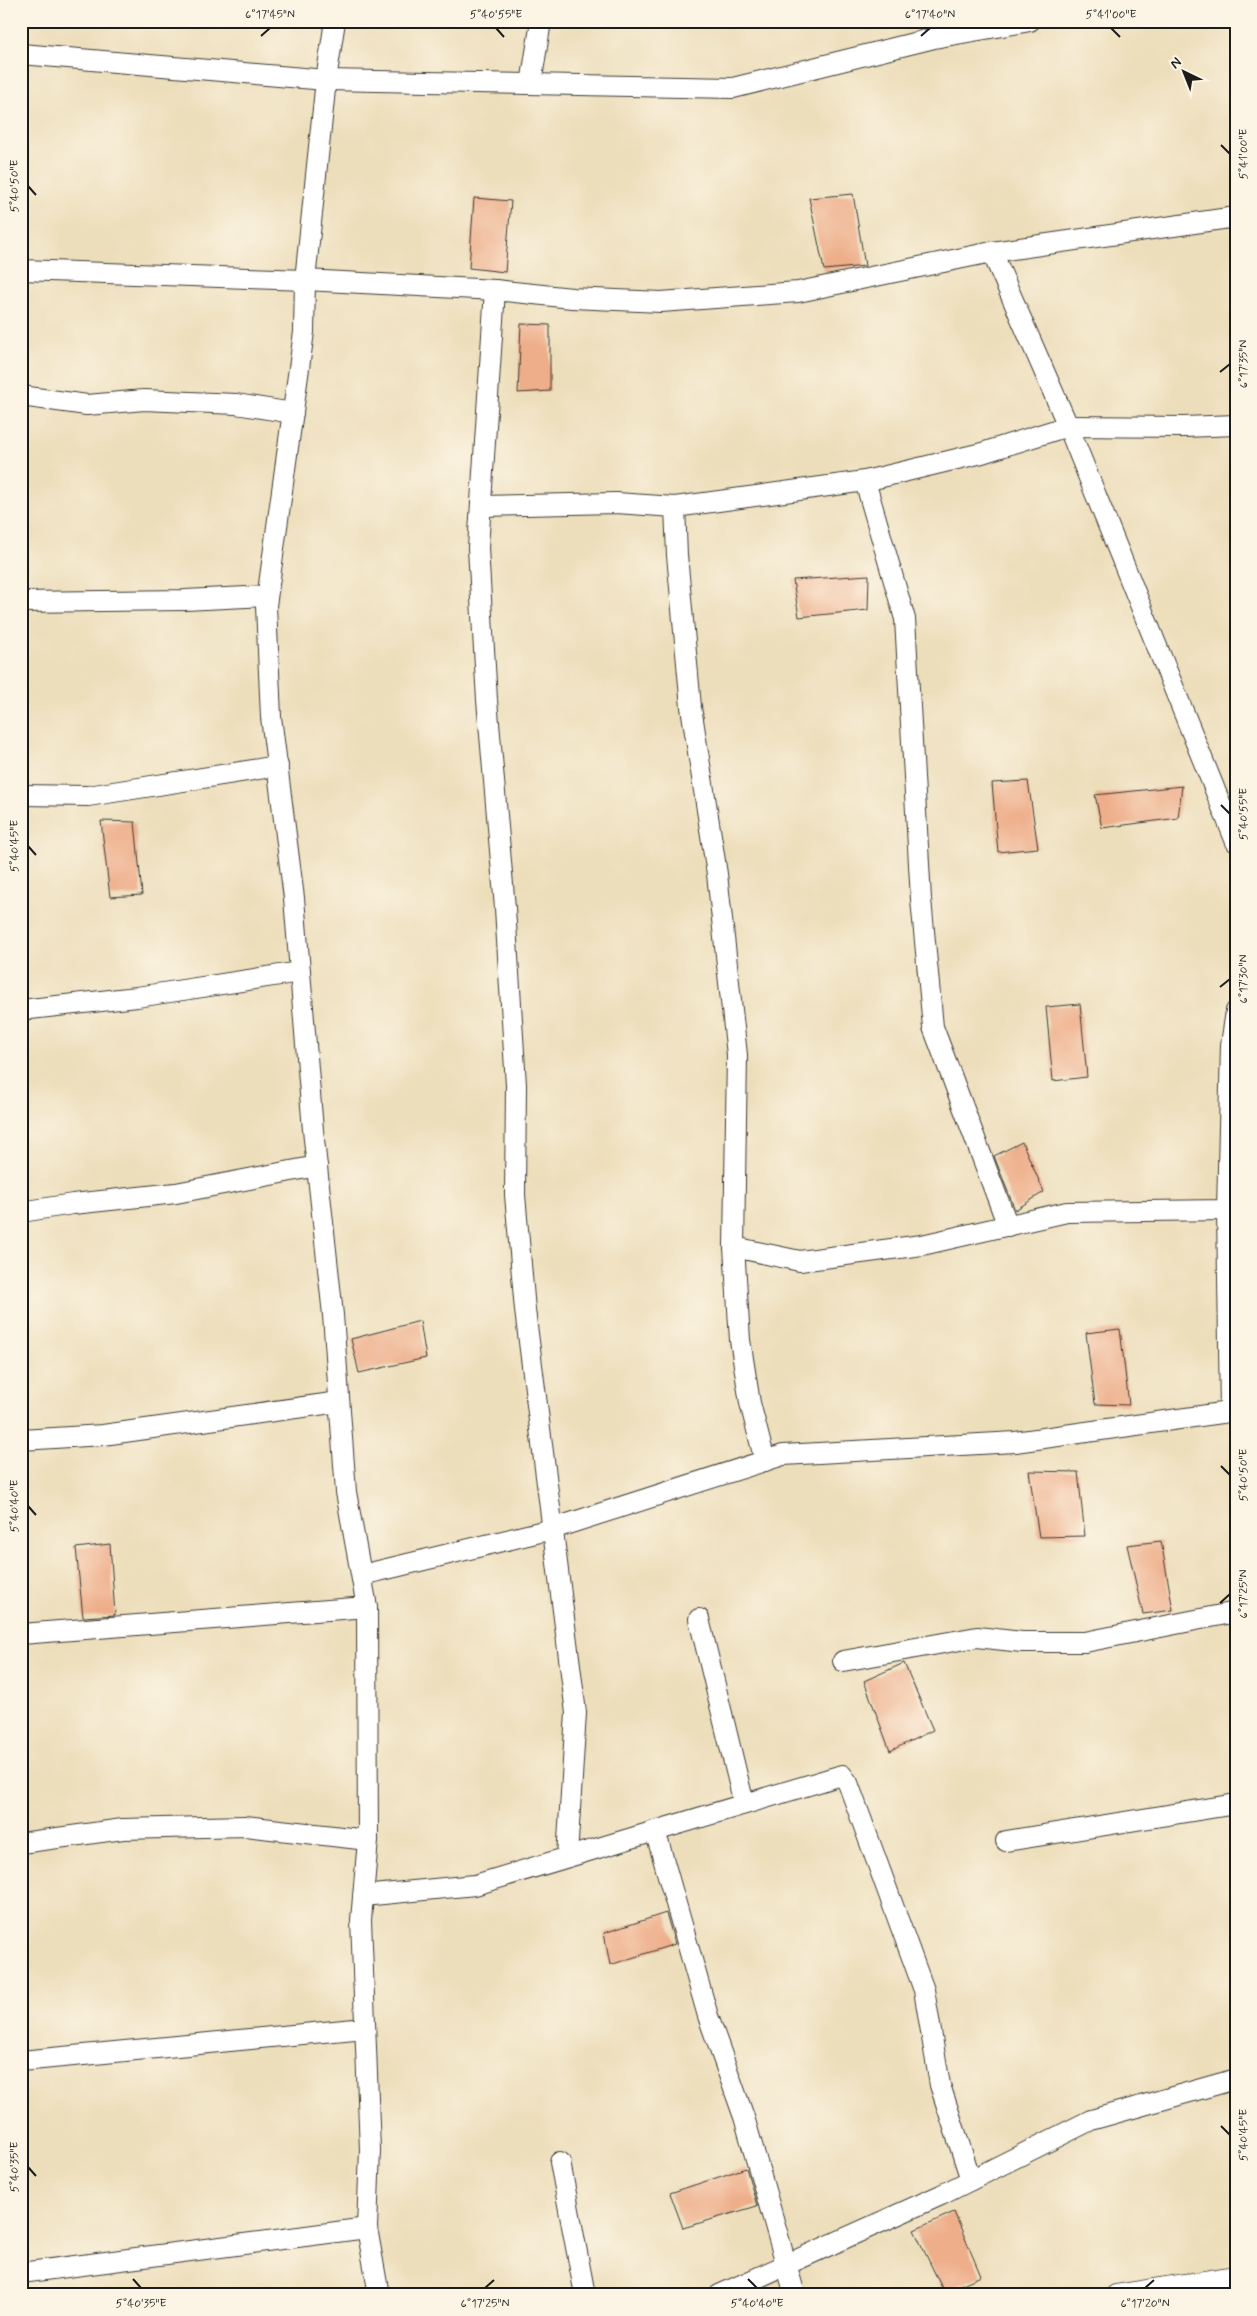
<svg xmlns="http://www.w3.org/2000/svg" width="1257" height="2316" font-family="Mynerve,sans-serif">
  <style>
    .building { fill: #eeae8a }
    .lines { fill: none; stroke-linecap: round; stroke-linejoin: round }
    .street-casing { stroke: #3b3934; stroke-width: 22 }
    .street { stroke: #fff; stroke-width: 20 }
    .ticks { fill: none; stroke: #1c1c1c; stroke-width: 2 }
    .neatline { fill: none; stroke: #1c1c1c; stroke-width: 2 }
    .ticks-label { font-size: 12px; text-anchor: middle; fill: #1c1c1c }
  </style>
  <rect width="100%" height="100%" fill="#fcf5e5"/>
  <filter id="ink" filterUnits="userSpaceOnUse"><feTurbulence type="fractalNoise" baseFrequency=".02" numOctaves="2"/><feDisplacementMap in="SourceGraphic" scale="10" xChannelSelector="R" yChannelSelector="G"/><feConvolveMatrix kernelMatrix="1 2 1 2 8 2 1 2 1" color-interpolation-filters="sRGB"/></filter>
  <filter id="wash" filterUnits="userSpaceOnUse"><feTurbulence type="fractalNoise" baseFrequency=".0096" numOctaves="4" result="noise"/><feDisplacementMap in="SourceGraphic" scale="20" xChannelSelector="R" yChannelSelector="G"/><feGaussianBlur stdDeviation="1.12" result="paint"/><feColorMatrix in="noise" values="0 0 0 0 0 0 0 0 0 0 0 0 0 0 0 0 0 1.4 0 .05"/><feComposite in="paint" operator="in"/></filter>
  <g filter="url(#wash)">
    <rect width="100%" height="100%" fill="#eddebb"/>
    <g id="blocks">
      <!-- building -->
      <g class="building">
        <polygon points="853,194 865,266 824,270 809,198"/>
        <polygon points="474,198 511,201 505,272 469,268"/>
        <polygon points="521,324 550,325 550,391 518,393"/>
        <polygon points="869,575 868,610 799,617 793,580"/>
        <polygon points="1028,781 1038,848 998,852 992,783"/>
        <polygon points="1182,786 1178,818 1102,828 1095,795"/>
        <polygon points="101,821 135,822 142,895 110,897"/>
        <polygon points="1080,1004 1087,1077 1053,1081 1046,1007"/>
        <polygon points="1022,1142 1044,1192 1015,1210 994,1156"/>
        <polygon points="420,1321 426,1358 359,1373 351,1339"/>
        <polygon points="1120,1329 1129,1405 1095,1404 1086,1333"/>
        <polygon points="1029,1471 1078,1472 1085,1536 1039,1537"/>
        <polygon points="1161,1541 1173,1610 1143,1614 1127,1545"/>
        <polygon points="110,1544 115,1615 83,1617 76,1548"/>
        <polygon points="904,1663 933,1730 890,1751 864,1681"/>
        <polygon points="666,1913 675,1944 610,1965 604,1933"/>
        <polygon points="746,2168 757,2206 683,2228 670,2193"/>
        <polygon points="954,2212 981,2276 944,2292 914,2230"/>
      </g>
    </g>
  </g>
  <g filter="url(#ink)">
    <use href="#blocks" fill-opacity="0" stroke="#3b3934" stroke-width="1"/>
    <g class="lines">
      <defs>
        <g id="street">
          <polyline points="335,21 326,80 305,280 304,332 266,606 271,717 294,898 313,1130 333,1315 346,1492 367,1607 368,1840 361,1920 370,2150 367,2228 379,2295"/>
          <polyline points="21,54 326,80 733,88 934,38 1030,21"/>
          <polyline points="531,84 541,21"/>
          <polyline points="992,252 1068,426 1236,842"/>
          <polyline points="21,270 305,280 495,290 572,298 661,302 798,292 992,252 1236,217"/>
          <polyline points="495,290 478,548 487,700 505,908 516,1085 515,1195 525,1310 576,1713 567,1857"/>
          <polyline points="21,396 87,405 144,400 236,404 293,413"/>
          <polyline points="865,481 905,619 921,899 933,1027 1008,1226"/>
          <polyline points="481,506 616,503 675,507"/>
          <polyline points="21,602 185,600 267,596"/>
          <polyline points="21,795 88,796 278,766"/>
          <polyline points="21,1010 137,997 300,972"/>
          <polyline points="1227,1210 1230,1411"/>
          <polyline points="21,1212 73,1204 176,1193 317,1166"/>
          <polyline points="734,1247 800,1261 922,1245 1067,1212 1227,1210 1231,1045 1236,1011"/>
          <polyline points="21,1440 103,1435 339,1402"/>
          <polyline points="765,1461 750,1403 740,1340 734,1247 737,1055 717,874 691,707 677,555 675,507 865,481 982,453 1068,426 1184,427 1236,425"/>
          <polyline points="362,1575 552,1529 783,1455 1015,1442 1236,1411"/>
          <polyline points="699,1619 744,1804"/>
          <polyline points="21,1634 367,1607"/>
          <polyline points="843,1661 977,1637 1022,1642 1085,1642 1236,1612"/>
          <polyline points="654,1831 659,1844 708,2016 744,2117 795,2295"/>
          <polyline points="1006,1841 1236,1804"/>
          <polyline points="21,1843 123,1829 245,1826 368,1840"/>
          <polyline points="363,1896 475,1885 842,1775 848,1783 924,1990 940,2085 971,2180"/>
          <polyline points="21,2061 365,2028"/>
          <polyline points="560,2162 585,2295"/>
          <polyline points="21,2273 367,2228"/>
          <polyline points="719,2295 941,2195 1091,2120 1236,2079"/>
          <polyline points="1116,2295 1236,2276"/>
        </g>
      </defs>
      <!-- street casing -->
      <use href="#street" class="street-casing"/>
      <!-- street -->
      <use href="#street" class="street"/>
    </g>
  </g>
  <!-- ticks -->
  <path class="ticks" d="M496 28 504 37M1111 28 1120 37M261 36 270 28M921 36 930 28M1221 145 1230 154M28 186 36 195M1220 372 1230 364M1221 805 1230 814M28 846 36 855M1220 987 1230 979M1221 1466 1230 1475M28 1506 36 1515M1220 1603 1230 1594M1221 2126 1230 2135M28 2167 36 2176M133 2279 141 2288M748 2279 757 2288M485 2288 494 2280M1145 2288 1154 2280"/>
  <!-- margin -->
  <rect width="1257" height="2316" fill="none" stroke="#fcf5e5" stroke-width="55"/>
  <!-- north arrow -->
  <g transform="translate(1184 72) rotate(317)" stroke="#fcf5e5" stroke-width="4" paint-order="stroke">
  <path d="M0-4L9 19L0 12L-9 19Z" fill="#1c1c1c"/>
  <text y="-8" font-size="14" font-weight="bold" text-anchor="middle" fill="#1c1c1c">N</text>
  </g>
  <rect x="28" y="28" width="1202" height="2260" class="neatline"/>
  <g class="ticks-label">
    <text x="270" y="18">6°17'45"N</text>
    <text x="496" y="18">5°40'55"E</text>
    <text x="930" y="18">6°17'40"N</text>
    <text x="1111" y="18">5°41'00"E</text>
    <text transform="translate(1243 154) rotate(-90)" y="4">5°41'00"E</text>
    <text transform="translate(14 186) rotate(-90)" y="4">5°40'50"E</text>
    <text transform="translate(1243 364) rotate(-90)" y="4">6°17'35"N</text>
    <text transform="translate(1243 814) rotate(-90)" y="4">5°40'55"E</text>
    <text transform="translate(14 846) rotate(-90)" y="4">5°40'45"E</text>
    <text transform="translate(1243 979) rotate(-90)" y="4">6°17'30"N</text>
    <text transform="translate(1243 1475) rotate(-90)" y="4">5°40'50"E</text>
    <text transform="translate(14 1506) rotate(-90)" y="4">5°40'40"E</text>
    <text transform="translate(1243 1594) rotate(-90)" y="4">6°17'25"N</text>
    <text transform="translate(1243 2135) rotate(-90)" y="4">5°40'45"E</text>
    <text transform="translate(14 2167) rotate(-90)" y="4">5°40'35"E</text>
    <text x="141" y="2307">5°40'35"E</text>
    <text x="485" y="2307">6°17'25"N</text>
    <text x="757" y="2307">5°40'40"E</text>
    <text x="1145" y="2307">6°17'20"N</text>
  </g>
</svg>
